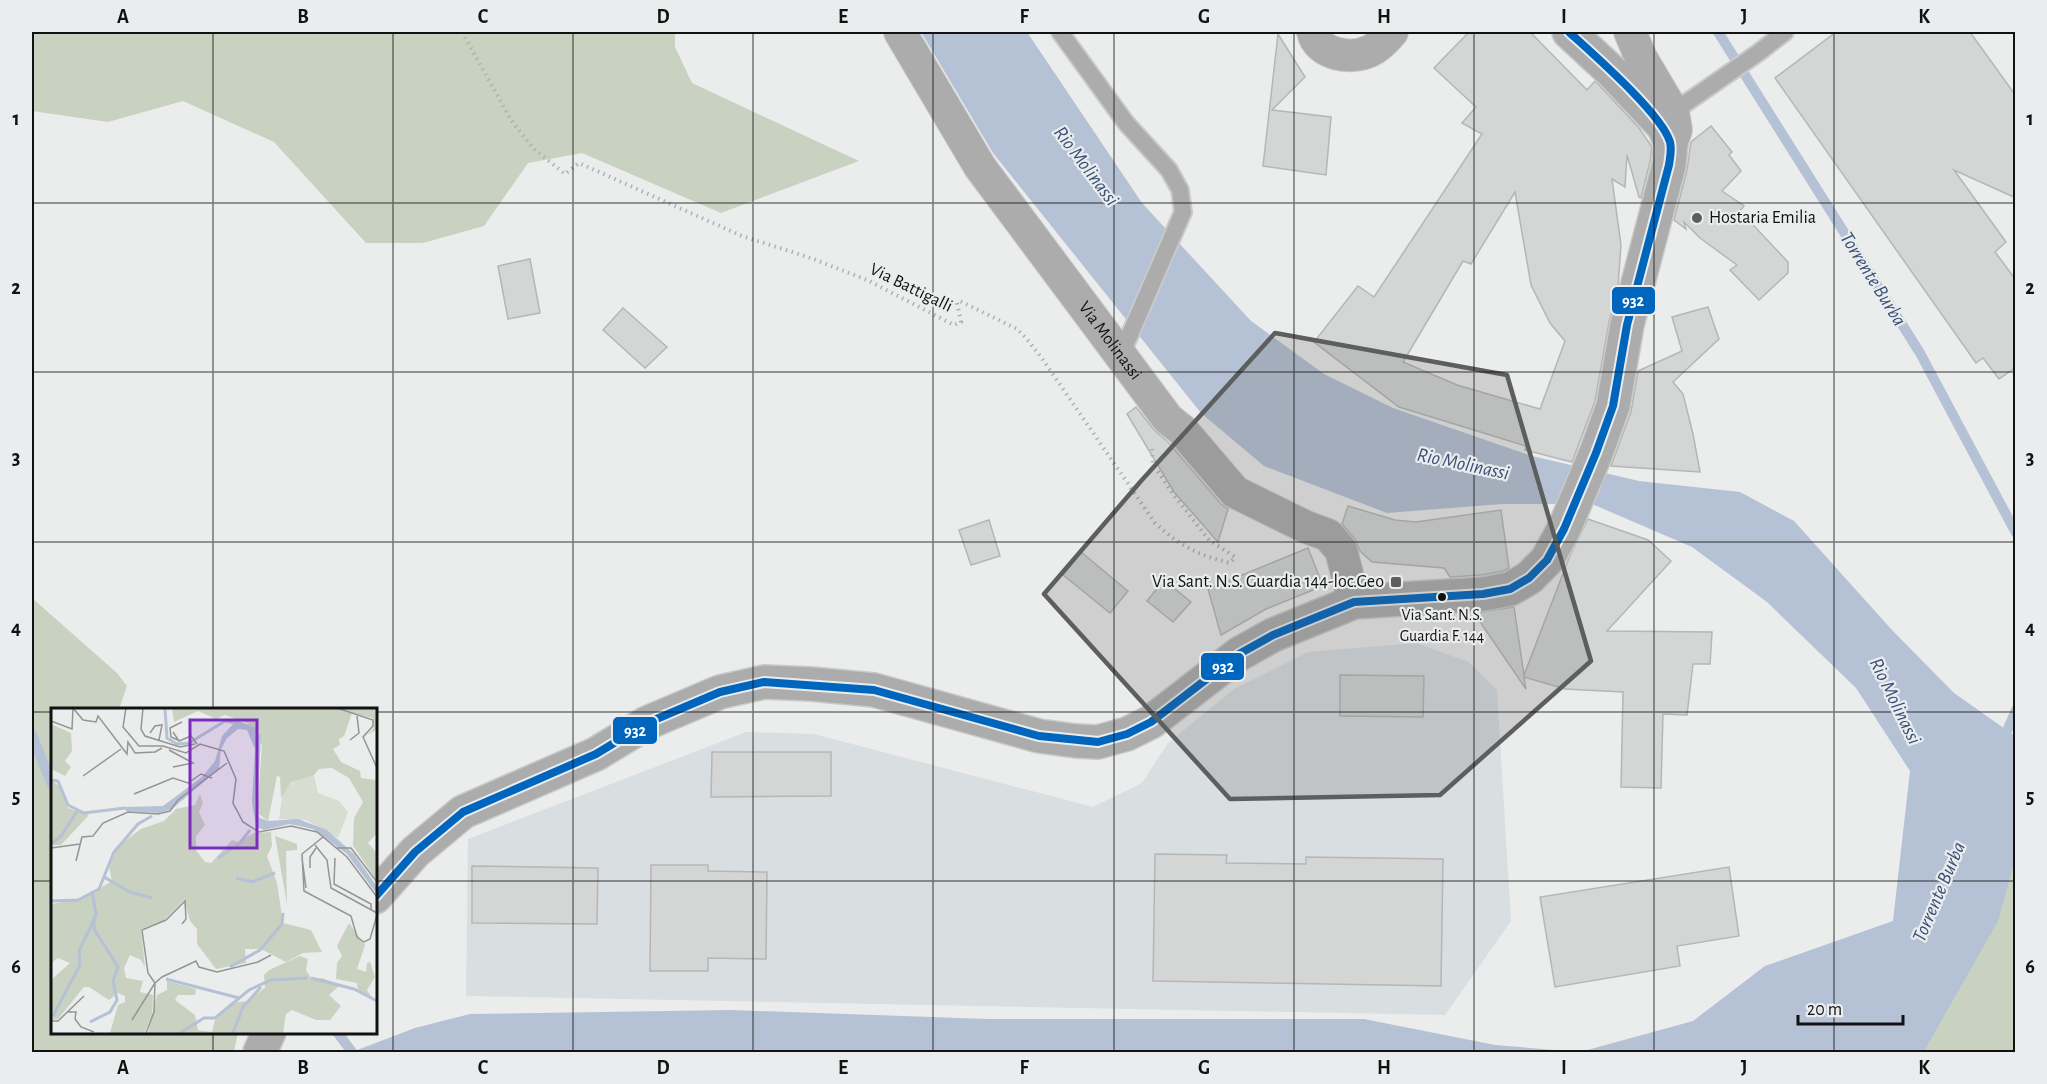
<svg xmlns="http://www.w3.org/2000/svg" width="2047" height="1084" font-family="'Alegreya Sans',sans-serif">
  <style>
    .built { fill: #d9dee1 }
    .forest { fill: #c9d2c1 }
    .water { fill: #b5c1d4 }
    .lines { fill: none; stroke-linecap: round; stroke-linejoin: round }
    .stream { stroke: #b5c1d4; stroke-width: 10 }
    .building { fill: #d4d5d5; stroke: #b5b6b6; stroke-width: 1.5; fill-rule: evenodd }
    .lane-casing { stroke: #c8c9c9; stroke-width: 20 }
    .street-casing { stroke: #c8c9c9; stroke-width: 34 }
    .secondary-casing { stroke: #c8c9c9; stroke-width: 36 }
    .path { stroke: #b1b1b1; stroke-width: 4; stroke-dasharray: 1.5 4.5; stroke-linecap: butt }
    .lane { stroke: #adacac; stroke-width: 16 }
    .street { stroke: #adacac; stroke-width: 32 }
    .secondary { stroke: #acacac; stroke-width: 33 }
    .bus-1-casing { stroke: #eaeced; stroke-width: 12 }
    .bus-1 { stroke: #0065bd; stroke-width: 8 }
    .marked { fill: #5d5e5e; fill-opacity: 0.2; stroke: #5d5e5e; stroke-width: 4.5; stroke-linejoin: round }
    .grid { fill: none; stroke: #111212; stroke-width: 1.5; stroke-opacity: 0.55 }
    .poi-dot { fill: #5d5e5e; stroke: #eaeced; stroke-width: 2 }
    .bus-dot { fill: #111212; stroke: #eaeced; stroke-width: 2 }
    .labels { text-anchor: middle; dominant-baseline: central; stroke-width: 4.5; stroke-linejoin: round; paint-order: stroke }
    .bus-label { font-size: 16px; fill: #111212; stroke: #eaeced }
    .poi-label { font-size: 18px; fill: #111212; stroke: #eaeced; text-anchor: start }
    .street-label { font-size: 18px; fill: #111212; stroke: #eaeced }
    .water-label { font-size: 20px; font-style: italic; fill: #395079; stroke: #eaeced }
    .inset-river { fill: none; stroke: #b5c1d4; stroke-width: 3 }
    .inset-road { fill: none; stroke: #949595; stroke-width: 1.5 }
    .view { fill: #7b2cbf; fill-opacity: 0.15; stroke: #7b2cbf; stroke-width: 3 }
    .inset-edge { fill: none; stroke: #111212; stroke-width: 3 }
    .line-badge { stroke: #eaeced; stroke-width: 2 }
    .badge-label { font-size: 16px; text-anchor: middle; font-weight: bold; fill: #fff }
    .neatline { fill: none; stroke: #111212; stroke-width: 2 }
    .grid-label { font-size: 20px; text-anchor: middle; font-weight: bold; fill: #111212 }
  </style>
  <rect width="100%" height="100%" fill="#ebecec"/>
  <!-- built -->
  <polygon class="built" points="1416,643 1469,662 1497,690 1511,921 1445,1015 466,996 468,839 746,732 814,734 1093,807 1142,783 1168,743 1234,689 1308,652"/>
  <!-- forest -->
  <g class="forest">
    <polygon points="32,32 675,32 675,47 692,83 859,161 721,213 582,153 528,163 484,226 423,243 366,243 274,142 183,101 108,122 32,111"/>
    <polygon points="32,598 117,673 127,686 119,709 52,709 52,1032 238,1032 234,1052 32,1052"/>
    <polygon points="2015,860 2015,1052 1922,1052 1925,1050 1997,921"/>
  </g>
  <!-- water -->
  <polygon class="water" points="921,32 1027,32 1142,203 1251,321 1324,374 1393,408 1532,456 1639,481 1740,492 1794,521 1891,629 1954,693 2015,736 2015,860 1998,921 1925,1050 1922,1052 352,1052 415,1028 470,1014 731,1010 988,1019 1364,1019 1495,1045 1580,1052 1693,1021 1765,966 1893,921 1910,771 1856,688 1767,602 1692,547 1592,504 1502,504 1387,513 1264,466 1201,413 993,153"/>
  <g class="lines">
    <!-- stream -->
    <g class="stream">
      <polyline points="1718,32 1920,353 2016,533"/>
      <polyline points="32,735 52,785"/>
      <polyline points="2002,743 2016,710"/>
      <polyline points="337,1032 352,1052"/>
    </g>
  </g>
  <!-- building -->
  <g class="building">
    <path d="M1469 32H1530L1587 90 1595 81 1598 84 1639 128 1652 147 1650 162 1641 198 1639 197 1627 155 1625 187 1612 179 1621 245 1618 287 1609 322 1595 401 1572 462 1525 450 1526 446 1399 407 1314 342 1358 286 1374 297 1482 134 1462 123 1476 107 1434 68ZM1515 192 1531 285 1550 323 1565 341 1540 409 1457 385 1403 362 1463 261 1471 264Z"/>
    <polygon points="1836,32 1970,32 2016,96 2016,198 1954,170 2006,242 1995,252 2016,280 2016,367 1999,379 1983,358 1976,363 1775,78"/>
    <polygon points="1278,34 1305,77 1272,110 1331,117 1326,175 1263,166"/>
    <polygon points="1711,126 1732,152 1729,155 1741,171 1722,191 1744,206 1740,211 1788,262 1788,273 1759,300 1730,270 1737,265 1700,238 1684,222 1686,229 1674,220 1687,170 1691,142"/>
    <polygon points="530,259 540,313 508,319 498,266"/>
    <polygon points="1708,307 1719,339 1673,382 1683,394 1693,434 1700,472 1611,466 1631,412 1638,371 1682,351 1672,317"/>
    <polygon points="623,308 667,347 645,368 603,330"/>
    <polygon points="1136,407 1154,430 1169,443 1221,504 1228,509 1218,542 1174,492 1127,414"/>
    <polygon points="1348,506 1395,520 1416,522 1501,510 1509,568 1503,571 1481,575 1450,577 1444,568 1372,562 1360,551 1355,539 1342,524"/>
    <polygon points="1588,519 1648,540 1671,561 1607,631 1712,632 1710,664 1693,664 1687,715 1663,714 1661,788 1621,787 1623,692 1565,689 1524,677 1526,689 1474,613 1514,607 1524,675 1569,558"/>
    <polygon points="989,520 1000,556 971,565 959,530"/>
    <polygon points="1308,548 1323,586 1266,609 1221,635 1208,589"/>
    <polygon points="1081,552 1128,591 1110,613 1063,575"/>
    <polygon points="1164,580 1191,602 1173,622 1147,601"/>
    <polygon points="1340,675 1424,676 1423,717 1340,716"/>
    <polygon points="712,752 831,752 831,796 711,797"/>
    <polygon points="1155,854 1227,855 1226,863 1306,864 1306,857 1443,859 1441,986 1153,981"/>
    <polygon points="651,865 708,865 708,871 767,872 766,959 708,958 708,971 650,971"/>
    <polygon points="472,866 598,868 597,924 472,923"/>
    <polygon points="1729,867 1739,936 1677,946 1680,966 1555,987 1540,897"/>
  </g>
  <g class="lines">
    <defs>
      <g id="lane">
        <polyline points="1060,32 1126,123 1169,170 1180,190 1183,212 1121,355"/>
        <polyline points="1673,112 1758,53 1785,32"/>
      </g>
      <g id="street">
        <path id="s1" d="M900 32 980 167 1168 419 1182 430 1235 492 1306 527 1328 535 1341 550 1354 602"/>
        <path d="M1313 32C1318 55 1351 60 1370 51 1379 47 1386 39 1392 32"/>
        <polyline points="1630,32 1641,58 1673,112 1676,130 1671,144"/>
      </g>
      <g id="secondary">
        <polyline points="375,897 415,852 463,812 596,754 647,723 720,692 764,682 811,684 874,690 1039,736 1076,741 1098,742 1127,734 1151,722 1239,654 1273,635 1354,602 1483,594 1510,589 1529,578 1547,560 1564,529 1596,453 1613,406 1627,325 1669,165 1671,144 1664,127 1611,71 1569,32"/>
        <polyline points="260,1052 269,1032"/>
      </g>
    </defs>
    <!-- lane casing -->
    <use href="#lane" class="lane-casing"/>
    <!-- street casing -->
    <use href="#street" class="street-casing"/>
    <!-- secondary casing -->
    <use href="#secondary" class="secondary-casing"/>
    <!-- path -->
    <path class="path" d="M462 32 511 120 533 148 565 174 579 163 742 236 808 257 867 280 954 325 961 322 957 303 960 301 1017 329 1026 338 1041 357 1155 523C1180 546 1198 555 1230 563L1235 557 1209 540 1173 494 1153 464 1152 449"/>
    <!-- lane -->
    <use href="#lane" class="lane"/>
    <!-- street -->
    <use href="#street" class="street"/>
    <!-- secondary -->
    <use href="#secondary" class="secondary"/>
    <defs>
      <path id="bus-1" d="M375 897 415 852 463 812 596 754 647 723 720 692 764 682 874 690 1039 736 1098 742 1127 734 1151 722 1239 654 1273 635 1354 602 1483 594 1510 589 1529 578 1547 560 1564 529 1596 453 1613 406 1627 325 1669 165C1670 158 1672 149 1670 142 1662 114 1593 54 1569 32"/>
    </defs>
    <!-- bus-1 casing -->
    <use href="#bus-1" class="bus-1-casing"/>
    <!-- bus-1 -->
    <use href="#bus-1" class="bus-1"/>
  </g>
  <!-- marked area -->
  <path class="marked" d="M1275 333 1507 375 1591 661 1440 795 1230 799 1044 594 1141 481Z"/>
  <!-- grid -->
  <path class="grid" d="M213 32V709M393 32V1052M573 32V1052M753 32V1052M933 32V1052M1114 32V1052M1294 32V1052M1474 32V1052M1654 32V1052M1834 32V1052M32 203H2016M32 372H2016M32 542H2016M32 712H52M375 712H2016M32 881H52M375 881H2016M213 1032V1052"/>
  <!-- markers -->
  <g class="poi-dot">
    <circle cx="1697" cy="218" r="6"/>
    <rect x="1390" y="576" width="12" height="12" rx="3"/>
  </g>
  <circle class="bus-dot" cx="1442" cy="597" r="5"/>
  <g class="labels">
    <!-- bus labels -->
    <g class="bus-label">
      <text x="1442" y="615">Via Sant. N.S.<tspan x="1442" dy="21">Guardia F. 144</tspan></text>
    </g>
    <!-- poi labels -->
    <g class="poi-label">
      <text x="1709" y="218">Hostaria Emilia</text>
      <text x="1384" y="582" text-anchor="end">Via Sant. N.S. Guardia 144-loc.Geo</text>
    </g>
    <!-- street labels -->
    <g class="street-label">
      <text transform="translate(911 288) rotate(26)">Via Battigalli</text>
      <text stroke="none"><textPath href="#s1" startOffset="374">Via Molinassi</textPath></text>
    </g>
    <!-- water labels -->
    <g class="water-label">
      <text transform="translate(1086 166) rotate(53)">Rio Molinassi</text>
      <text transform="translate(1873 279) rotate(58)">Torrente Burba</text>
      <text transform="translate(1463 464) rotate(12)">Rio Molinassi</text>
      <text transform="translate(1895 701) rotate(64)">Rio Molinassi</text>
      <text transform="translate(1939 892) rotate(-67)">Torrente Burba</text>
    </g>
  </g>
  <!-- overview -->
  <g transform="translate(51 708)">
    <rect width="326" height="326" fill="#ebecec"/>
    <path d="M256 67H263L267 85 288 93 297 104 287 130 255 112 228 111 232 83 243 72Z" fill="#d7ded1"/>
    <path d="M121 0H325V22L316 27 323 20 322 10 301 5 293 28 288 31 289 37 282 41 290 54 309 63 310 70 325 72V126L317 135 325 144V171L302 138 303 110 312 94 298 70 281 60 268 61 263 67 240 74 230 90 229 69 226 68 217 113 206 105 211 37 196 15 174 7 165 11 147 3 123 14ZM0 16 20 25 21 43 14 53 20 59 14 68 0 61ZM0 72 8 78 17 100 38 107 10 137H0ZM149 86 152 95 148 104 154 117 145 128V142L154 154 160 155 181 132 187 134 203 125 220 124 221 138 216 148 226 175 232 215 260 222 271 244 252 245 235 254 210 241H194L195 255 165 261 146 236V221L139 213 133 192 112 213 90 221 94 259 90 252 79 247 73 260 75 270 92 273 89 284 102 287 101 308 93 325H59L67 297 74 294V288L67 285 58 292 38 279H33L7 311 0 312V272L19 255 7 250 0 255V196L30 191 61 173 58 159 68 137 90 121 113 113 125 101 144 97ZM224 128 246 136V142L235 143 236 196ZM298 215 314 237 306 261 315 264 316 255 319 254 324 269 316 282 320 288 307 282 306 275 285 271 286 255 291 248 286 238ZM249 248 257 251 255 262 261 272 271 270 289 277 278 287 290 298 279 312H265L241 302 235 306 232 325H97L106 287 116 282V273L145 281 144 287H127L124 292 144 307 147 322 161 324 164 312 180 295 196 293 214 280 213 267 218 262Z" fill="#c9d2c1"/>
    <path d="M186 12 204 20 210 28 206 105 209 110 217 113 247 111 276 122 303 146 325 177V185L296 146 262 121 239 116 213 122 205 119 201 94 204 41 196 22 187 21 176 30 170 41 168 61 121 101 108 105 75 103 73 99 112 98 151 69 164 53 171 28Z" fill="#b5c1d4"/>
    <path class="inset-river" d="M114 0 116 30 126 36 138 35 174 13 185 15M0 72 7 73 17 97 33 105 74 100M0 136 10 128 27 102M167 150 188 136 199 122M53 169 79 184 101 190M185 170 201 174 224 165M0 193 27 192 48 181 63 144 87 116 101 108M179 259 209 242 231 216 232 205M260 270 303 281 326 293M115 271 188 290M2 308 29 257 28 243 45 207 41 183M39 314 59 304 66 292 62 273 67 259 43 221V212M129 325 153 310H164L198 282 220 272 256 270M182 325 192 299 210 279"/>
    <path class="inset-road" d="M75 0 72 19 88 38H112L135 45 149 36 173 43 185 71 182 95 192 114 208 124 240 118 266 124 296 149 326 189M92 0 90 21 94 28 129 39 144 36M286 0 322 12V18L312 29 326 60M0 13 21 21 22 0 32 12 45 14 47 8 76 46 77 34 84 45 104 44 111 40M122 24 128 33 140 28 146 36M99 25 104 18 111 17 108 32M127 32 120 29 119 20 131 14M299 32 308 25 306 8M118 42 142 55 122 59M32 68 70 41M83 86 122 70 137 75 150 66 161 70M272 129 251 146 253 183 300 208 306 229 313 234 319 231 326 207M264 137 276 152 280 180 326 205M0 140 29 136M285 140H300L326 174M251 150 255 180M284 150 283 176 320 196V202M25 153 31 129 42 128 52 115 77 104 107 106 119 103 127 92 176 55M259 160V149L265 140M16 304H25L24 311 30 319 43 324M81 312 104 275 97 265 91 222 115 212 134 193 135 211 131 216M0 313H7L33 288M95 325 103 304 104 275 111 269 145 253 148 259 166 264 207 254 220 247"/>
    <path class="view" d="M139 12H206V140H139Z"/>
    <rect width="326" height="326" class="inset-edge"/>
  </g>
  <g class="line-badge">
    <rect x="1611" y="286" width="45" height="29" rx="6" fill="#0065bd"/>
    <rect x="1200" y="652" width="45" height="29" rx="6" fill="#0065bd"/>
    <rect x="612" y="716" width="46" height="29" rx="6" fill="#0065bd"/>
  </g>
  <g class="badge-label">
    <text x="1633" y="306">932</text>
    <text x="1223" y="672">932</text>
    <text x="635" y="736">932</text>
  </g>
  <!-- border -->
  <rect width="2047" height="1084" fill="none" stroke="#eaeced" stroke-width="66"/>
  <!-- scale -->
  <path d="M1798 1015v9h105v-9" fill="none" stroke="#111212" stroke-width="3"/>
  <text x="1807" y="1015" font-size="18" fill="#111212" stroke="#eaeced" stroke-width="4.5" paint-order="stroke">20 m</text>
  <rect x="33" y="33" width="1981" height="1018" class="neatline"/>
  <g class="grid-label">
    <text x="123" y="23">A</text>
    <text x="303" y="23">B</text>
    <text x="483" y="23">C</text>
    <text x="663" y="23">D</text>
    <text x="843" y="23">E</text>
    <text x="1024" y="23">F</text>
    <text x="1204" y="23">G</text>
    <text x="1384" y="23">H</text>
    <text x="1564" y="23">I</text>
    <text x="1744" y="23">J</text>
    <text x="1924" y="23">K</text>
    <text x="16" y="125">1</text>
    <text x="2030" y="125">1</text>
    <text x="16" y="294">2</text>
    <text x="2030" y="294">2</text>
    <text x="16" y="464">3</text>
    <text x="2030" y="464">3</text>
    <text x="16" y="634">4</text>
    <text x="2030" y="634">4</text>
    <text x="16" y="803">5</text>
    <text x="2030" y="803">5</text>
    <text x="16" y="973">6</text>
    <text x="2030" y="973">6</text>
    <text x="123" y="1074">A</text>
    <text x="303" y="1074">B</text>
    <text x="483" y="1074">C</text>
    <text x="663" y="1074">D</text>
    <text x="843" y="1074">E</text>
    <text x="1024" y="1074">F</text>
    <text x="1204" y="1074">G</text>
    <text x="1384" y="1074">H</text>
    <text x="1564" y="1074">I</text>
    <text x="1744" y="1074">J</text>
    <text x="1924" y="1074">K</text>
  </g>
</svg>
